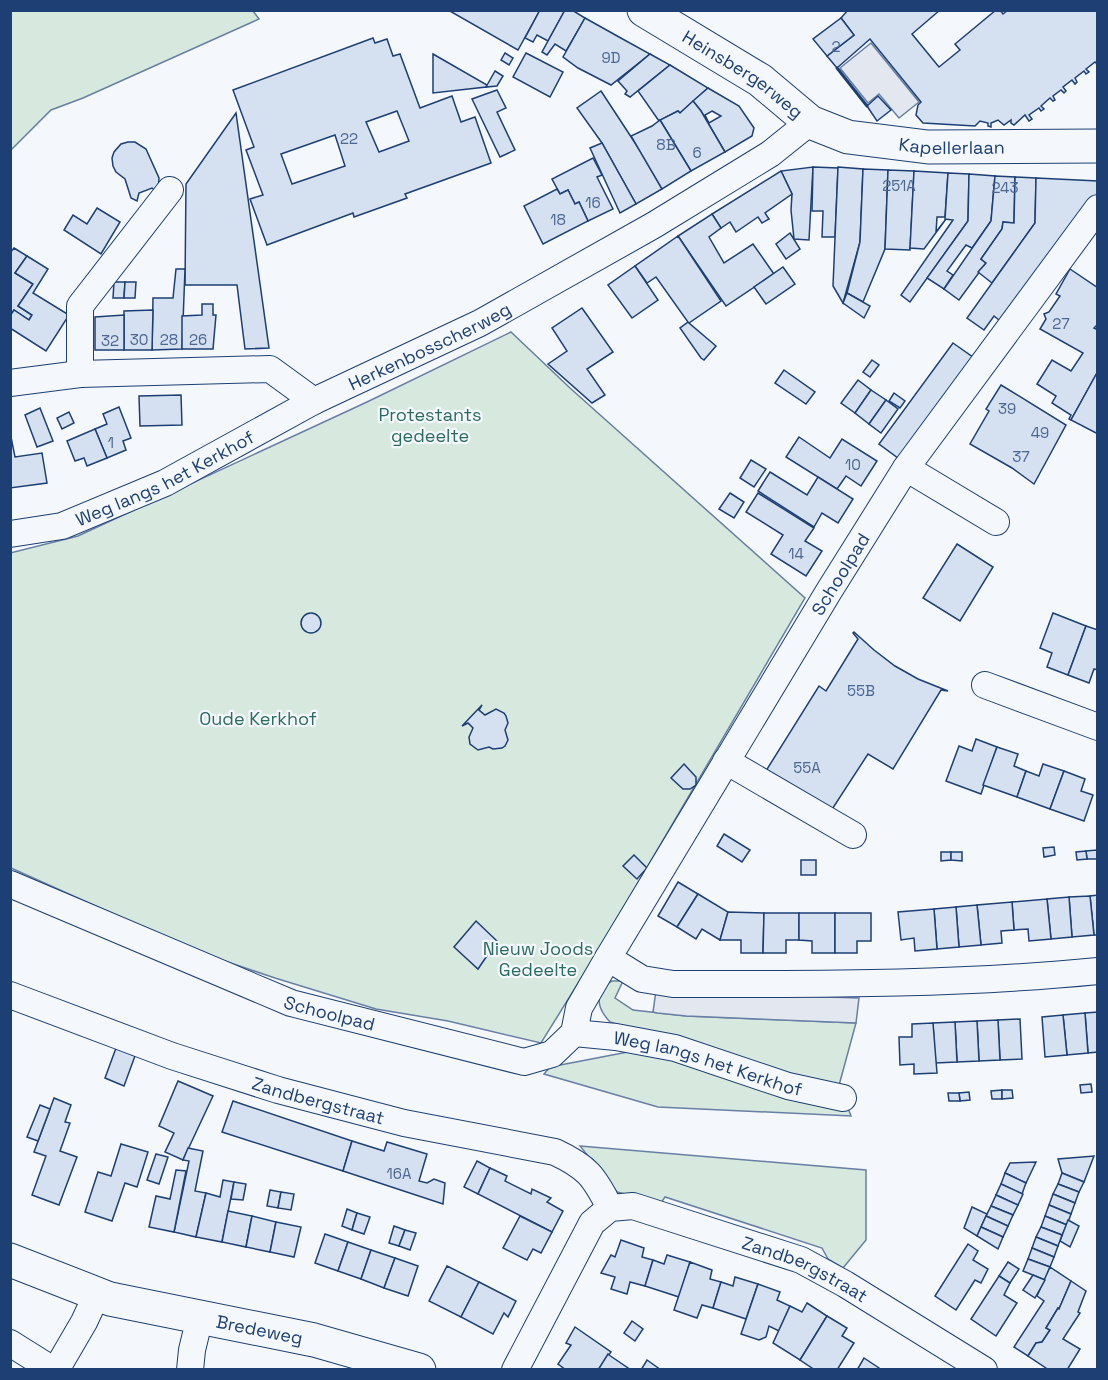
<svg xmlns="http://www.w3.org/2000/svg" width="1108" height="1380" font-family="'Space Grotesk',sans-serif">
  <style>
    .green { fill: #d7e8df; stroke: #687fa3; stroke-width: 1.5 }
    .parking { fill: #e3e8f0; stroke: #687fa3; stroke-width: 1.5 }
    .building { fill: #d5e0f0; stroke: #1d3f73; stroke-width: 1.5; fill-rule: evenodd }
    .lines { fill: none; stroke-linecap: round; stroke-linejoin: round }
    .street-casing { stroke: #1d3f73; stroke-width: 28 }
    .secondary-casing { stroke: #1d3f73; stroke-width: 35 }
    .street { stroke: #f4f7fb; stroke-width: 26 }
    .secondary { stroke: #f4f7fb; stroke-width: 33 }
    .wall { stroke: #1d3f73; stroke-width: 3 }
    .labels { text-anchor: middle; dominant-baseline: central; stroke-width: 4.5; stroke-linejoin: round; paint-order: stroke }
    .number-label { font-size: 15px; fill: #4b6792 }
    .street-label { font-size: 18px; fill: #1d3f73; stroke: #f4f7fb }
    .park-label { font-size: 18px; fill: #2c6c60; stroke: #f4f7fb }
  </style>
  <rect width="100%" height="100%" fill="#f4f7fb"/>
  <!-- green -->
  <g class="green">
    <polygon points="253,11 259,19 83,98 51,110 11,150 11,11"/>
    <polygon points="511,332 570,388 805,598 598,951 541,1043 448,1021 376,1009 275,978 198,952 11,868 10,553 78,536 367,402"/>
    <path d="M612 981H623L615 998 633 1010 687 1016 856 1023 838 1089 787 1076 610 1022C599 1010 597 1002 601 987Z"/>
    <polygon points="638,1050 846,1103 851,1116 658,1107 544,1074 550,1067"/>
    <polygon points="580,1146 866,1170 866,1240 843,1268 828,1259 822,1248 665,1197 661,1203 617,1192"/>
  </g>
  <!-- parking -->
  <g class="parking">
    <polygon points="871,43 919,102 899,118 879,94 868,103 840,68"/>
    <polygon points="656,991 859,998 856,1023 686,1016 657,1013 653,1012"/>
  </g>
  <!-- building -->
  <g class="building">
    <polygon points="448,10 540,10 518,50"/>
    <polygon points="540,10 565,10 548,41 537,35 533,42 525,38"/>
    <polygon points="565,10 572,10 585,18 566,51 555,44 547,55 542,52"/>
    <polygon points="940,10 912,34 939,67 960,50 955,44 996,10 1000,10 1003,14 1008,10 1098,10 1098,65 1095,62 1086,69 1089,72 1086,74 1084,71 1075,78 1077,82 1075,84 1072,80 1063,87 1066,91 1064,93 1061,90 1053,96 1055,100 1053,101 1050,98 1041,106 1044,109 1041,111 1039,108 1029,115 1032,119 1029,121 1025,115 1014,125 1011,123 1011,120 1004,125 998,120 991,123 991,127 988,126 988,123 980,121 975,126 923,123 916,115 918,105 921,102 870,39 837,68 827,56 854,35 841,18 848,10"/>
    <polygon points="585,18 619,37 650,54 611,85 578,68 563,57"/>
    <polygon points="841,18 854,35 827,56 813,39"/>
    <path d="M373 38 375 43 387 39 393 56 400 54 420 108 452 96 461 122 475 117 491 163 405 194 407 198 354 217 353 213 267 245 250 199 263 195 246 150 254 147 233 90ZM397 111 409 141 379 152 366 122ZM335 135 345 166 292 184 281 154Z"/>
    <polygon points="505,53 513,58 509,65 501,60"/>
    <polygon points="526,53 563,72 550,97 513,77"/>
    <polygon points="433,54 487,85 486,87 433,93"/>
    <polygon points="650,54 670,65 630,97 625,94 627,91 618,81"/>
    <polygon points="670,65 708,88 680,113 678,111 659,121 638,91"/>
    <polygon points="495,71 503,76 497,86 486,87"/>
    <path d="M708 88 739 106 754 128 752 136 725 152 701 111 693 101ZM712 111 721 116 709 123 705 115Z"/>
    <polygon points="497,90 506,108 497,112 515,150 500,157 472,99"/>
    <polygon points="601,91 641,152 662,189 636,204 602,143 577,108"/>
    <polygon points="878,96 891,110 877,121 867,106"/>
    <polygon points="693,101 701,111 725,152 691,171 660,120 678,111 680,113"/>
    <polygon points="236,113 269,348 245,349 237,285 185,285 186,184"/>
    <polygon points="660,120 691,171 662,189 631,136 652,126"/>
    <polygon points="128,142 135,142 146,149 159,178 158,193 152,188 139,193 137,201 131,198 125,179 116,172 113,166 112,158 114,152 121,144"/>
    <polygon points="602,143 636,204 620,213 590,148"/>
    <polygon points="593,158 602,175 597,177 613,209 588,221 579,202 575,204 568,190 560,194 552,179"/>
    <polygon points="813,167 809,240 794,239 791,210 792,194 781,171"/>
    <polygon points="813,167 838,168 835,237 822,237 823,211 812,211"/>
    <polygon points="838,167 863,169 860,242 843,303 833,286"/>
    <polygon points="863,169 888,170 885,249 863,302 847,293 860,242"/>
    <polygon points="888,170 914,171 910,250 885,249"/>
    <polygon points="781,171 792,194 765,213 769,219 762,223 758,217 736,232 730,222 721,228 712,214"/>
    <polygon points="914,171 948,173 945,217 937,217 936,232 946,219 924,249 910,248"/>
    <polygon points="948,173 969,174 968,221 910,302 901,295 953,220 945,219"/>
    <polygon points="969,174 995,176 991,221 972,248 966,245 947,271 953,275 944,289 927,278 968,221"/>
    <polygon points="995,176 1015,177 1014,223 1003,222 1002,229 981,259 986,263 959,300 944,289 991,221"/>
    <polygon points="1015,177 1036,178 1035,223 992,283 978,272 986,263 981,259 1002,229 1003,222 1014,223"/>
    <polygon points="1036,178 1098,181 1098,194 1004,324 994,316 984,330 967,318 1035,223"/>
    <polygon points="557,189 560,194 568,190 575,204 579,202 588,221 543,244 524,206"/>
    <polygon points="97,208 120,222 101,254 64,230 73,215 87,224"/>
    <polygon points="712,214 721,228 709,237 724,263 753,244 774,274 726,306 678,236"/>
    <polygon points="790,233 800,249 786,259 776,244"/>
    <polygon points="678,236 721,301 689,323 716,346 704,360 701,358 680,328 688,322 656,277 647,283 635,266"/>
    <polygon points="14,248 27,256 15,273 33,284 18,306 32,315 29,320 14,310 10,316 10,253"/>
    <polygon points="27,256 48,269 33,293 69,315 46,351 10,328 10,316 14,310 29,320 32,315 18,306 33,284 15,273"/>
    <polygon points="635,266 658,300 632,318 608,285"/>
    <polygon points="783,267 795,284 766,304 754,287"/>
    <polygon points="176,269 185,269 182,349 152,350 153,298 173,298"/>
    <polygon points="1070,269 1098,288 1098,324 1094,328 1098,330 1098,371 1071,420 1069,419 1071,415 1052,403 1056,396 1037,384 1052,360 1071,371 1083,353 1040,329 1046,319 1044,314 1049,312 1060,296 1056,294"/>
    <polygon points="114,282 125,282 124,298 113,298"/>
    <polygon points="125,282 136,282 135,298 124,298"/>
    <polygon points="847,293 870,306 864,318 843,303"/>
    <polygon points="202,304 213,304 213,315 216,315 213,349 182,349 182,316 202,315"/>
    <polygon points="582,308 613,352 587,369 605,395 592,403 548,364 567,351 552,328"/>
    <polygon points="153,310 152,350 124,350 124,311"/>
    <polygon points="124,315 124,350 95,350 95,317"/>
    <polygon points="953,343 977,360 902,461 879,444"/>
    <polygon points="872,360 879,365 870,377 863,372"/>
    <polygon points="784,370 815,392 806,404 775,383"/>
    <polygon points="1098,371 1098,434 1071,420"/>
    <polygon points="858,380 871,390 855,413 841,403"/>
    <polygon points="1001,385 1066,425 1034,484 1012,468 970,444 989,411 986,409"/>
    <polygon points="871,390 886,400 869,424 855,413"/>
    <polygon points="894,393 905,401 900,408 889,401"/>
    <polygon points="181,395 182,425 140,426 139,396"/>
    <polygon points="886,400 898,409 881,433 869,424"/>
    <polygon points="119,407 131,438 123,441 126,450 107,458 95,429 107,424 103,414"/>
    <polygon points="40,408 53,441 37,447 25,415"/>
    <polygon points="69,412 74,423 62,429 57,418"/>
    <polygon points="95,429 107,458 87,466 84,458 75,461 67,441"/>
    <polygon points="10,432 15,457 42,453 47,483 10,488"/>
    <polygon points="799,437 830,458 842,439 877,461 861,486 846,476 837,489 786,457"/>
    <polygon points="751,460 766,469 754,487 740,478"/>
    <polygon points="770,472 807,495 818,477 853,499 838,523 822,513 814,527 758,491"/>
    <polygon points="730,493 744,502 734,518 719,509"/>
    <polygon points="758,493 814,528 805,541 822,551 806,576 771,554 783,535 746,512"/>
    <polygon points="957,544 993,567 960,621 923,598"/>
    <polygon points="1053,613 1086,626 1068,675 1047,667 1052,653 1040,648"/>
    <circle cx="311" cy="623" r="10"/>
    <polygon points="1086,626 1098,630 1098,670 1094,669 1089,683 1068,675"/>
    <polygon points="854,632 874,650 895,666 918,679 948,691 941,690 893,769 868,754 829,814 764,774 819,686 826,691 858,639 853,633"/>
    <polygon points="482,705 479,710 485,715 496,709 504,713 506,716 508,723 505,730 508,740 505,746 502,748 493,749 489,747 478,750 470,744 469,737 473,728 468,723 462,726"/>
    <polygon points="976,739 997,747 981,794 946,781 959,746 972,751"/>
    <polygon points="997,747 1018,754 1014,766 1026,771 1017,797 983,785"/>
    <polygon points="684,764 696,777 696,785 690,789 683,789 671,778"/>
    <polygon points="1043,764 1064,771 1050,809 1017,797 1026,771 1039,776"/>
    <polygon points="1064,771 1085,779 1081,791 1093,795 1084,821 1050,809"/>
    <polygon points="724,834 750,850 742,862 717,846"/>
    <polygon points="1054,847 1055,855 1044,857 1043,848"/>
    <polygon points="1097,850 1098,859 1087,859 1086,851"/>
    <polygon points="1086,851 1087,859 1077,860 1076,852"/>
    <polygon points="941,852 951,852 951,860 941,861"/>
    <polygon points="951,852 962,852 962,861 951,860"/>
    <polygon points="634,855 647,868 637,879 623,866"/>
    <rect x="801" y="860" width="15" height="15"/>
    <polygon points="678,882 698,894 677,927 658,916"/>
    <polygon points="698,894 728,912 720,940 702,929 696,939 677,927"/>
    <polygon points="1098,895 1098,935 1094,935 1090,896"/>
    <polygon points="1090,896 1094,935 1072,937 1069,897"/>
    <polygon points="1069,897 1072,937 1051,939 1047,899"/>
    <polygon points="1047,899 1051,939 1029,941 1028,929 1014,930 1012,902"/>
    <polygon points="1012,902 1014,930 1001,931 1002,943 981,945 977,905"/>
    <polygon points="977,905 981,945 959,947 956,907"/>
    <polygon points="956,907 959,947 937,949 934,909"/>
    <polygon points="934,909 937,949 915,951 914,938 901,940 898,912"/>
    <polygon points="728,912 764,913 763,953 741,953 741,940 720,940"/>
    <polygon points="764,913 799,913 799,940 786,940 786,953 763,953"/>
    <polygon points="799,913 835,913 835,953 812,953 812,941 799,940"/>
    <polygon points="835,913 871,913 871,941 857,941 857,953 835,953"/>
    <polygon points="476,921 497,941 478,969 454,947"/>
    <polygon points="1098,1012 1098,1052 1088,1053 1085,1013"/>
    <polygon points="1085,1013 1088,1053 1067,1055 1063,1015"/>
    <polygon points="1063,1015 1067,1055 1045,1057 1042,1017"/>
    <polygon points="1020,1019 1022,1059 1000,1060 998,1020"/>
    <polygon points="998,1020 1000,1060 979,1061 977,1021"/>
    <polygon points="977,1021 979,1061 957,1062 955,1022"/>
    <polygon points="955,1022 957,1062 935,1063 933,1023"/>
    <polygon points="933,1023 937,1073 914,1074 914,1064 900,1065 899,1037 912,1037 912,1024"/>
    <polygon points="116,1048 135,1056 124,1086 105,1078"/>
    <polygon points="178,1081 213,1096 183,1160 165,1152 174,1133 159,1126"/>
    <polygon points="1091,1084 1092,1092 1081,1093 1080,1085"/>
    <polygon points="1002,1090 1002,1099 992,1099 991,1091"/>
    <polygon points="1002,1090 1012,1090 1013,1098 1002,1099"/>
    <polygon points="969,1092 970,1100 960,1101 959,1093"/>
    <polygon points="948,1093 959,1093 960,1101 949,1101"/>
    <polygon points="54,1098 71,1105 65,1122 70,1123 60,1151 77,1157 59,1205 32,1195 46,1156 34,1152"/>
    <polygon points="233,1101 352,1141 343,1171 222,1132"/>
    <polygon points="40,1105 50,1109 38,1141 27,1137"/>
    <polygon points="352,1141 384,1151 387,1142 427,1154 419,1181 427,1183 434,1179 445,1183 443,1204 343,1171"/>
    <polygon points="121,1144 148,1152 137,1187 125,1183 112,1221 85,1212 98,1172 111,1176"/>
    <polygon points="188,1148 203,1151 195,1191 206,1193 196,1237 174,1232 189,1161 183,1160"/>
    <polygon points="156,1154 168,1157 159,1184 147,1180"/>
    <polygon points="1094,1156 1084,1182 1062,1173 1058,1159"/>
    <polygon points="477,1161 490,1168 478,1194 464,1187"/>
    <polygon points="1036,1162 1026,1183 1005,1173 1010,1163"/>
    <polygon points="490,1168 507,1176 505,1181 531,1194 532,1189 551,1198 547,1202 563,1211 552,1232 478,1194"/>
    <polygon points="176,1170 186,1171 174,1232 149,1227 156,1196 170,1199"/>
    <polygon points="1005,1173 1026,1183 1022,1194 1001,1184"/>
    <polygon points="1062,1173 1084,1182 1079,1192 1058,1184"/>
    <polygon points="223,1180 234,1182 222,1242 196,1237 206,1193 220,1197"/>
    <polygon points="234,1182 246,1184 243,1200 231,1199"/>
    <polygon points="1001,1184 1023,1194 1018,1205 996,1195"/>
    <polygon points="1058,1184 1079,1192 1075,1203 1053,1194"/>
    <polygon points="270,1190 281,1192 278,1208 267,1206"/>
    <polygon points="281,1192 294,1194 291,1210 278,1208"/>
    <polygon points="1053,1194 1075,1203 1071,1214 1049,1205"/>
    <polygon points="996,1195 1018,1205 1013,1215 991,1206"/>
    <polygon points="1049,1205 1071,1214 1067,1225 1045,1216"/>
    <polygon points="991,1206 1013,1215 1008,1226 986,1216"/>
    <polygon points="972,1207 987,1214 977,1236 964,1228"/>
    <polygon points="347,1209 357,1213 352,1230 342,1226"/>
    <polygon points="228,1211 252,1216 246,1247 222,1242"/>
    <polygon points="357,1213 370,1217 364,1234 352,1230"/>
    <polygon points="252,1216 276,1222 270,1252 246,1247"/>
    <polygon points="520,1216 552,1232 541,1253 533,1249 527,1260 503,1248"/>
    <polygon points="986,1216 1008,1226 1003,1237 981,1227"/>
    <polygon points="1045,1216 1067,1225 1062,1235 1041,1227"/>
    <polygon points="1068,1220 1079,1226 1070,1247 1060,1241"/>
    <polygon points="276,1222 301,1227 294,1257 270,1252"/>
    <polygon points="394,1226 405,1230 399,1246 389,1243"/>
    <polygon points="981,1227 1003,1237 998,1249 977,1236"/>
    <polygon points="1041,1227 1062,1235 1058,1246 1036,1237"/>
    <polygon points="405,1230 416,1233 410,1250 399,1246"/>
    <polygon points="325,1234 348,1242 338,1271 315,1263"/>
    <polygon points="1036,1237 1058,1246 1054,1257 1032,1248"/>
    <polygon points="621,1240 644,1248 642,1257 653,1260 645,1286 630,1282 627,1294 611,1289 615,1277 601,1273 611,1255 615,1257"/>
    <polygon points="348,1242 371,1250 361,1279 338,1271"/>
    <polygon points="968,1244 978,1251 973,1260 988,1269 981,1283 975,1280 956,1310 935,1296"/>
    <polygon points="1032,1248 1054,1257 1050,1267 1028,1259"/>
    <polygon points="371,1250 395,1258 384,1288 361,1279"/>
    <polygon points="667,1255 690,1262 679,1297 645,1286 653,1260 664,1264"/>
    <polygon points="395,1258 418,1266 408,1296 384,1288"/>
    <polygon points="1028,1259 1050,1267 1045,1280 1023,1271"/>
    <polygon points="690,1262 712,1270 710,1279 721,1282 713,1308 702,1305 697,1318 674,1310"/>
    <polygon points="1008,1262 1019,1269 1010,1283 999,1276"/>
    <polygon points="447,1266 479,1282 461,1317 429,1301"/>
    <polygon points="1050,1267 1071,1281 1059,1309 1058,1308 1046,1328 1050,1330 1042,1342 1036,1343 1028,1356 1014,1347 1044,1301 1037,1296"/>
    <polygon points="1033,1275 1045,1280 1035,1298 1023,1290"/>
    <polygon points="999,1276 1010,1283 1004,1295 1017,1303 996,1336 971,1319"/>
    <polygon points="735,1277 758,1284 746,1319 713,1308 721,1282 733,1286"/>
    <polygon points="1071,1281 1086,1291 1078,1312 1080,1313 1063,1339 1080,1349 1067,1370 1049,1370 1028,1356 1036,1343 1042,1342 1050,1330 1046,1328 1058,1308 1059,1309"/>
    <polygon points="479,1282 516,1301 508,1317 504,1313 493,1334 461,1317"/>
    <polygon points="758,1284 780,1292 777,1300 790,1306 779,1331 769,1326 766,1337 759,1340 741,1334"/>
    <polygon points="807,1303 827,1316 800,1360 773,1343 790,1306 802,1312"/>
    <polygon points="827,1316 847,1328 842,1336 854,1343 837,1370 815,1370 800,1360"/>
    <polygon points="632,1321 643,1329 635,1341 624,1333"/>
    <polygon points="575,1327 611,1352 598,1370 566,1370 558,1364 571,1345 566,1343"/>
    <polygon points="608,1354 609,1355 631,1370 598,1370"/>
    <polygon points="864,1358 882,1370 857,1370"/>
    <polygon points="647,1360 661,1370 641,1370"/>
  </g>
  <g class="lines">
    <defs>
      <g id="street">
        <polyline points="80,374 80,306 170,190"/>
        <polyline points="10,383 80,374 270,369 314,401"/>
        <polyline points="906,468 996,522"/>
        <path id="s1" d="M10 534 62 526 165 483 314 401 480 323 654 225 770 154 810 122"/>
        <polyline points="985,685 1098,727"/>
        <polyline points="726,761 853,835"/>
        <path id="s2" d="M10 884 291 1003 524 1062 552 1054 574 1033 579 1008 608 958 829 591 906 468 1098 208"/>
        <path d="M608 958 642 979 673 984C815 984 956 985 1098 971"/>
        <path id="s3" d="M10 995 172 1056 278 1090 404 1123 555 1152C587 1167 594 1176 610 1208"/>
        <path id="s4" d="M574 1033 616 1037 675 1048 788 1086 843 1098"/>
        <polyline points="10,1343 53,1370"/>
        <polyline points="56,1370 84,1322 97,1294"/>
        <polyline points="190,1370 192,1350 200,1317"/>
        <path id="s5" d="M515 1370 592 1223 610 1208 633 1206 801 1260 845 1284 984 1370"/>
      </g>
      <g id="secondary">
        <path id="s6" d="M644 10 760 80 810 122 848 137 928 147 1098 146"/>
        <path id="s7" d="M10 1260 110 1299 314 1340 419 1370"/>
      </g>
    </defs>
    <!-- street casing -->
    <use href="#street" class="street-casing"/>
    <!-- secondary casing -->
    <use href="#secondary" class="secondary-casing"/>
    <!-- street -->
    <use href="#street" class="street"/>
    <!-- secondary -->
    <use href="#secondary" class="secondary"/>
    <!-- wall -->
    <polyline class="wall" points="837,68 867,106"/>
  </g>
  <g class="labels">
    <!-- number labels -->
    <g class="number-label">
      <text x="836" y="46">2</text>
      <text x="611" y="57">9D</text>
      <text x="349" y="138">22</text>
      <text x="666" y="144">8B</text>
      <text x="697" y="152">6</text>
      <text x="899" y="185">251A</text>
      <text x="1005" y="187">243</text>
      <text x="593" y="202">16</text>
      <text x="558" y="219">18</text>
      <text x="1061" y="323">27</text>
      <text x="139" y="339">30</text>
      <text x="169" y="339">28</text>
      <text x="198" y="339">26</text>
      <text x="110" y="340">32</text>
      <text x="1007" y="408">39</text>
      <text x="1040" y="432">49</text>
      <text x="111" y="442">1</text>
      <text x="1021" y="456">37</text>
      <text x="853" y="464">10</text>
      <text x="796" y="553">14</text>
      <text x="861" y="690">55B</text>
      <text x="807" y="767">55A</text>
      <text x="399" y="1173">16A</text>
    </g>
    <!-- street labels -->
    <g class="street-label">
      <text stroke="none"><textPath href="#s6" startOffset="118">Heinsbergerweg</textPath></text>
      <text stroke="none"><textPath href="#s6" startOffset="346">Kapellerlaan</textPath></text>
      <text stroke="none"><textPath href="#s1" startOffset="462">Herkenbosscherweg</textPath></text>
      <text stroke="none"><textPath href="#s1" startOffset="166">Weg langs het Kerkhof</textPath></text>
      <text stroke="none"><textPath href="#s2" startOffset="1137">Schoolpad</textPath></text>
      <text stroke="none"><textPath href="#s2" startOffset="345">Schoolpad</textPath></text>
      <text stroke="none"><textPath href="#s4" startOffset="138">Weg langs het Kerkhof</textPath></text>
      <text stroke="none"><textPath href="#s3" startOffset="326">Zandbergstraat</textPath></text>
      <text stroke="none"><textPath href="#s5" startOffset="396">Zandbergstraat</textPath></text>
      <text stroke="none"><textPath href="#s7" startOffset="260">Bredeweg</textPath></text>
    </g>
    <!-- park labels -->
    <g class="park-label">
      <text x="430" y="414">Protestants<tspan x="430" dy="21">gedeelte</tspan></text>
      <text x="258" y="718">Oude Kerkhof</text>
      <text x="538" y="948">Nieuw Joods<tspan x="538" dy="21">Gedeelte</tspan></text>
    </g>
  </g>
  <!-- border -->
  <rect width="1108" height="1380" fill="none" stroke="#1d3f73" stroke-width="24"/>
</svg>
